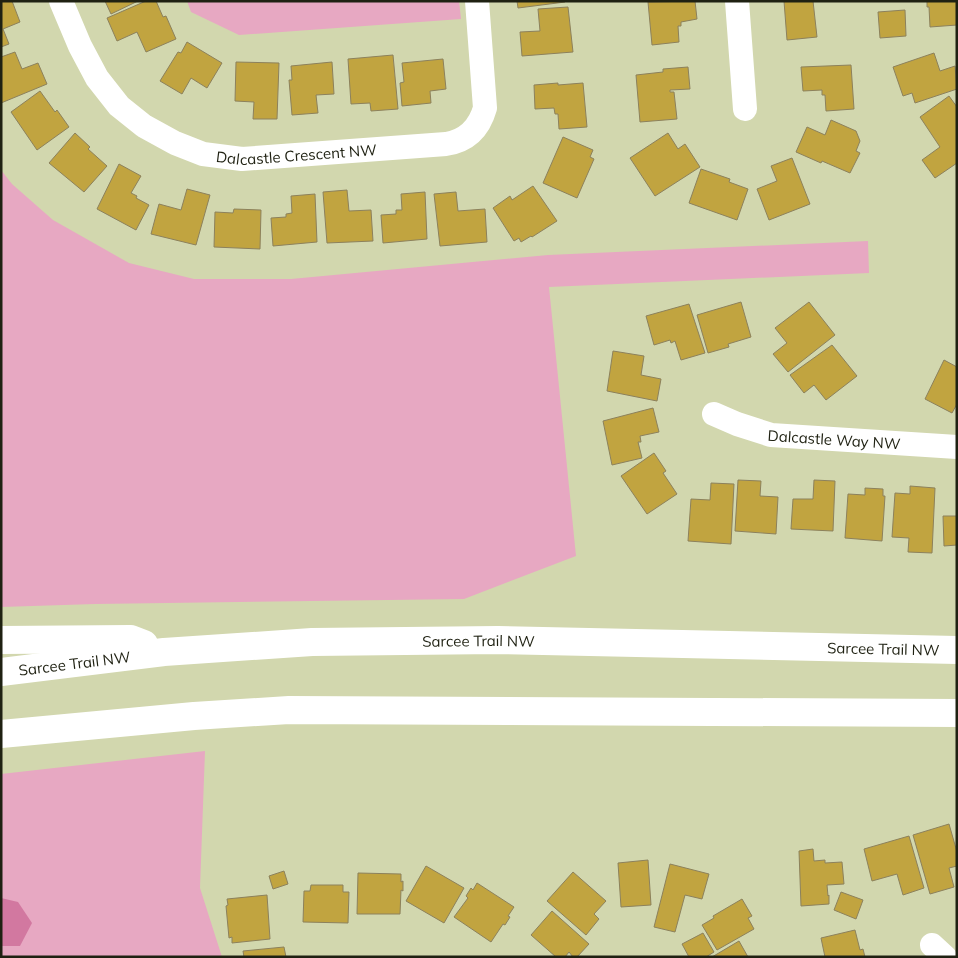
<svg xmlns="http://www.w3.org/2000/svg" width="958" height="958" font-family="Mulish,sans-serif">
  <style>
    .green { fill: #e7a8c2 }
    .forest { fill: #d278a0 }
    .building { fill: #c1a440; stroke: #8c815c }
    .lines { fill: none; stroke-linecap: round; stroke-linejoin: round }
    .minor { stroke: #fff; stroke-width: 24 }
    .major { stroke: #fff; stroke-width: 28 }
    .labels { text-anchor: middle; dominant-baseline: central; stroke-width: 4; stroke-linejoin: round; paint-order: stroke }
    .street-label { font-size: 15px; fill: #1f2112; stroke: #d2d7ae }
  </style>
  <rect width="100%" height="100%" fill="#d2d7ae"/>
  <!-- green -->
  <g class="green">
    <polygon points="187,1 459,1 461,19 239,35 191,12"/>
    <polygon points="1,170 12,184 53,220 129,263 194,279 291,279 548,255 868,241 869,273 549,287 576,556 464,599 95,604 1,607"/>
    <polygon points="205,751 200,888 222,957 1,957 1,774"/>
  </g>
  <!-- forest -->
  <polygon class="forest" points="1,898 18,902 32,923 20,946 1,946"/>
  <!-- building -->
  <g class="building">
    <polygon points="4,1 12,1 20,22 3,29 9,44 1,47 1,2"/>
    <polygon points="105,1 138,1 111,14"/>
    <polygon points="146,1 156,1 163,17 166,16 176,39 146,52 137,32 117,41 107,18"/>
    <polygon points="517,1 565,1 565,2 518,8"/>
    <polygon points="695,1 697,19 681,22 681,26 678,26 679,42 652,45 648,2"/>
    <polygon points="784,1 813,1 817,37 787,40"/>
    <polygon points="927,1 957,1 957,25 930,27 929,7 927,7"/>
    <polygon points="568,7 573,52 522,56 520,32 540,31 538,9"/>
    <polygon points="905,10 906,36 880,38 878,12"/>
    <polygon points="187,42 222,63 207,88 191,78 182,94 160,81 178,52 181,53"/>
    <polygon points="15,52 22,69 38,63 47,84 1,103 1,57"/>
    <polygon points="934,53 940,71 955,66 957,89 915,103 912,93 903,96 893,67"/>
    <polygon points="393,55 398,109 371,111 370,103 351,104 348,59"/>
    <polygon points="443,59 446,89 430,91 431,103 402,106 400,83 404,82 402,63"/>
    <polygon points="236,62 279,63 277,119 253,119 254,102 235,101"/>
    <polygon points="332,62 334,94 316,95 318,113 292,115 289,80 292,80 291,66"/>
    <polygon points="851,65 854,109 826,111 825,95 822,95 822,90 803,91 801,67"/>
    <polygon points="688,67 690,89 670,90 670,92 674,92 677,119 640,122 636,75 663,72 663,69"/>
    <polygon points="558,83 558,85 583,83 587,127 559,129 558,114 555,114 554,108 535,109 534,85"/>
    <polygon points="40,91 55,112 57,110 69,127 37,150 11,112"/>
    <polygon points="949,96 957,107 957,163 935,178 922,160 940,147 920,117"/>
    <polygon points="831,120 856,131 860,141 856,151 860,153 850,173 822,161 821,163 796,152 807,127 825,135"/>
    <polygon points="75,133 90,147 88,149 107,166 84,192 49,163"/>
    <polygon points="668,133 678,149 685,144 700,167 655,196 630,158"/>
    <polygon points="563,137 593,150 590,157 594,159 577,198 543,183"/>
    <polygon points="792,158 810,204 769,220 757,189 777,181 771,166"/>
    <polygon points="119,164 141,176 131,193 137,196 136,198 149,205 136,230 97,209"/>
    <polygon points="701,169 730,179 729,182 748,189 737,220 689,203"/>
    <polygon points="533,186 557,221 532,237 531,236 521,242 519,238 514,241 493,208 510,196 512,200"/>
    <polygon points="187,189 210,195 196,245 151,234 159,204 181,210"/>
    <polygon points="347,190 349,211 371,210 373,241 327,243 323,192"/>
    <polygon points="425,192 427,239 383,243 381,215 396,214 396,210 402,210 401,194"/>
    <polygon points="456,192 458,211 485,209 487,242 440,246 434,194"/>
    <polygon points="315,194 317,242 273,246 271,218 286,217 286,214 292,213 291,196"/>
    <polygon points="234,209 261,210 260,249 214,247 215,212 233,213"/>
    <polygon points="741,302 751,337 728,344 729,347 708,353 697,315"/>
    <polygon points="809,302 835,335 788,372 773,354 787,343 775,328"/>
    <polygon points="689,304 705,353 681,360 675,341 671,343 670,340 654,345 646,316"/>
    <polygon points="832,345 857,376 826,400 814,385 804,393 790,375"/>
    <polygon points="613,351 644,356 641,375 661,379 657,401 607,391"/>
    <polygon points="944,360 957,367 957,404 952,413 925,399"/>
    <polygon points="653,408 659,432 640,436 641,442 638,442 642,458 612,465 603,421"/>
    <polygon points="654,453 666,471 663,473 677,494 647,514 621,476"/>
    <polygon points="738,480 761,481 760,496 778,497 776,534 735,531"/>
    <polygon points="814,480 835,481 833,531 791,529 793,499 813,499"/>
    <polygon points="711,483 734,484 731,544 688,541 691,499 710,500"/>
    <polygon points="910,486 935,488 932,553 908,552 909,538 892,537 895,493 910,494"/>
    <polygon points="865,488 883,489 883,496 885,496 882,541 845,538 848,494 865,495"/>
    <polygon points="943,516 957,516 957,545 944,546"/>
    <polygon points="949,824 957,852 957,866 949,868 954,887 930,894 913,835"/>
    <polygon points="909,836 924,888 903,895 897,874 872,881 864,849"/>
    <polygon points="813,849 814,861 825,860 825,863 842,862 844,884 827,885 828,896 829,895 829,904 801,906 799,851"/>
    <polygon points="648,860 651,905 621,907 618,863"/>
    <polygon points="670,864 709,874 702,899 685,895 675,932 654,927"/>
    <polygon points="426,866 464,888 444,923 406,901"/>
    <polygon points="284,871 288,884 273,889 269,876"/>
    <polygon points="573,872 606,901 594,914 599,919 586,935 547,901"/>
    <polygon points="358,873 401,874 401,882 403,881 403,891 401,890 400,914 357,914"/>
    <polygon points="477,883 514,907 508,916 510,917 505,925 503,924 491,942 454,917 468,898 466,896 471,888 473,890"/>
    <polygon points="311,885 343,885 343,892 349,892 348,923 303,922 304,891 310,891"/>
    <polygon points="841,892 863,900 856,919 834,910"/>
    <polygon points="267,895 270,939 232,943 232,937 229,938 226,906 228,905 227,899"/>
    <polygon points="742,899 752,916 748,918 754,929 717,950 702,925 714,918 713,916"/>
    <polygon points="552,911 589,944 577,957 573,957 569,952 565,957 556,957 531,935"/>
    <polygon points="855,930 860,950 863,949 865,957 825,957 821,938"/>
    <polygon points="703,933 714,952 706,957 689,957 682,944"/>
    <polygon points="739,941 748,957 712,957"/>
    <polygon points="284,947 286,957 244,957 243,951"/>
  </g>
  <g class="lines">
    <!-- minor -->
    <g class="minor">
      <path id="s1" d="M61 1 80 46 97 78 119 106 144 126 175 143 203 154 242 159 446 144C466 141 479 129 485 108L477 1"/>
      <polyline points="737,1 745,109"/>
      <path id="s2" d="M714 414 737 424 771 435 957 447"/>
      <polyline points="932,945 945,957"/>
    </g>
    <!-- major -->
    <g class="major">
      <polyline points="1,640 131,639 144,644"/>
      <path id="s3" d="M1 672 164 652 312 642 498 640 957 650"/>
      <polyline points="1,734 194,716 289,710 957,713"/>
    </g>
  </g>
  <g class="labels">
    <!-- street labels -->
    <g class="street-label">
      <text stroke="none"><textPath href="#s1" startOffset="312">Dalcastle Crescent NW</textPath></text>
      <text stroke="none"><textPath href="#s2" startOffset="124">Dalcastle Way NW</textPath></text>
      <text stroke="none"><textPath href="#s3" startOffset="479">Sarcee Trail NW</textPath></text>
      <text stroke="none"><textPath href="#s3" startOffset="884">Sarcee Trail NW</textPath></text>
      <text stroke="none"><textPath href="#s3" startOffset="74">Sarcee Trail NW</textPath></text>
    </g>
  </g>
  <!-- border -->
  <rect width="958" height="958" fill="none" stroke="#1f2112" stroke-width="5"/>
</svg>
